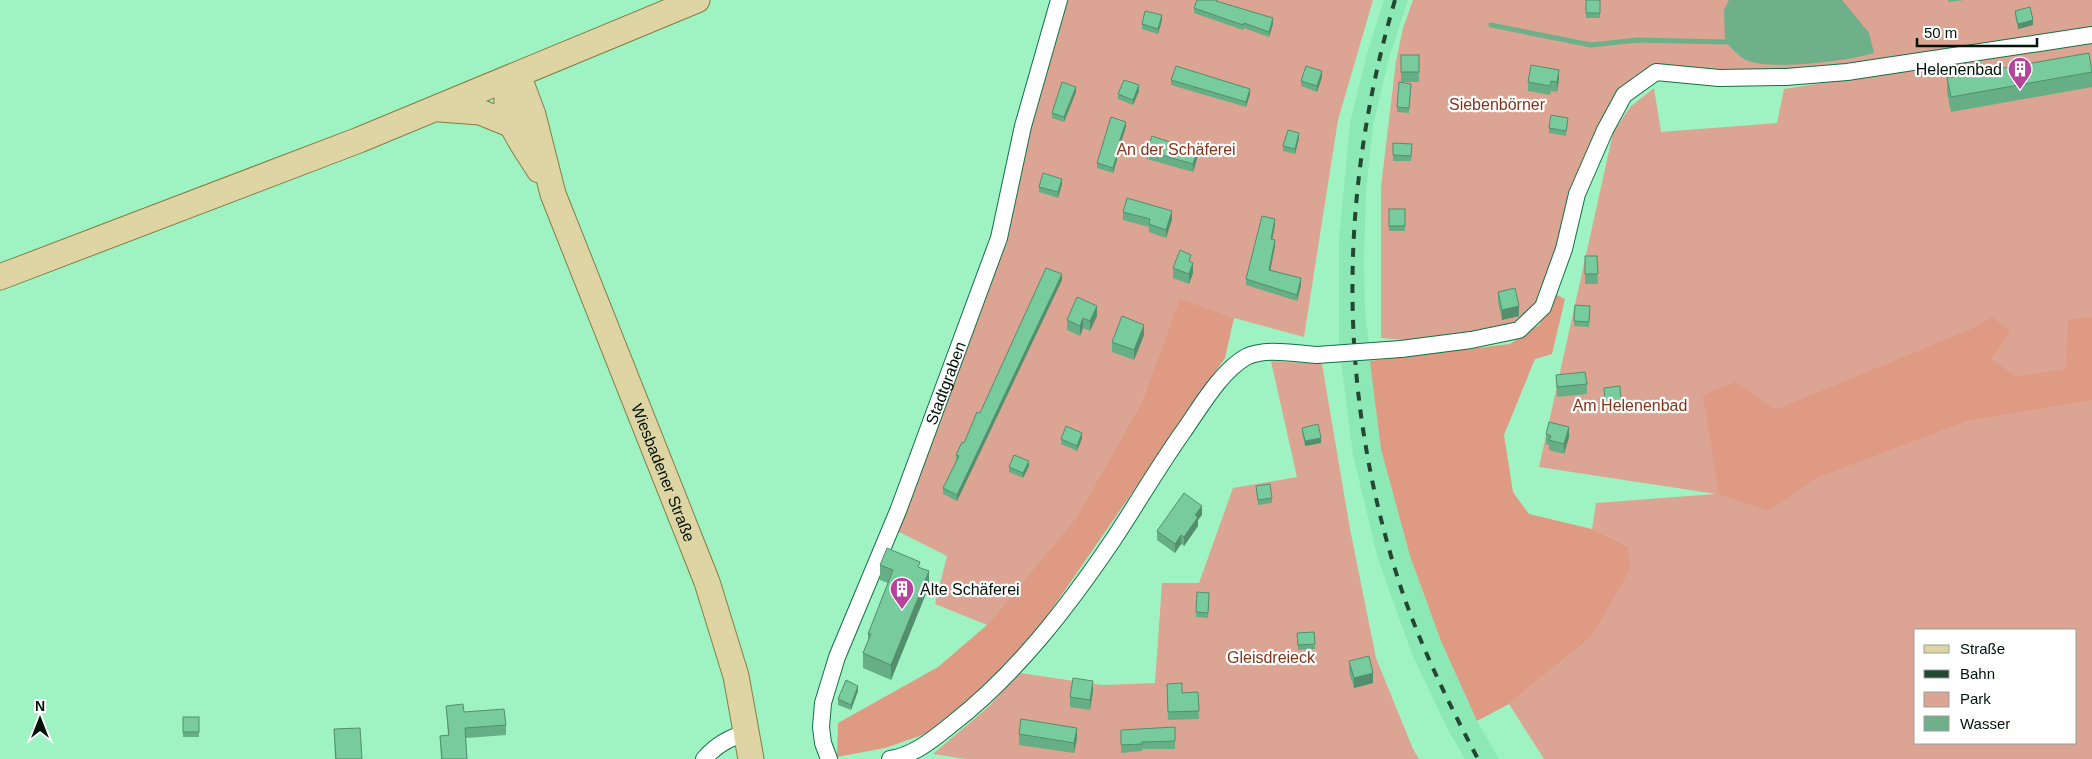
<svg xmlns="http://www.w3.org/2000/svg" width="2092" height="759" font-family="Arial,sans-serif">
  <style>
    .built { fill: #8ce9b5 }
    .green { fill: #dca492; fill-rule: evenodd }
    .forest { fill: #df9a84 }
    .water { fill: #6db08a }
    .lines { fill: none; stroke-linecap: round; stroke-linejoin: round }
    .stream { stroke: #6db08a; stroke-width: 5 }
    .minor-casing { stroke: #127047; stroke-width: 18 }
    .primary-casing { stroke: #837f46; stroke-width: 27 }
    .minor { stroke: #fff; stroke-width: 16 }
    .primary { stroke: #dfd4a4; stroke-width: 25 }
    .rail { stroke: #244732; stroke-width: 4; stroke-dasharray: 9 9; stroke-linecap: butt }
    .minor-bridge-casing { stroke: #127047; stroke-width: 18; stroke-linecap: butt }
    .minor-bridge { stroke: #fff; stroke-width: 16 }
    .wall { fill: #66af86 }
    .shaded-wall { fill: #538e6d }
    .building { fill: #77cb9c; stroke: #538e6d }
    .labels { text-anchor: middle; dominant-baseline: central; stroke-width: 4.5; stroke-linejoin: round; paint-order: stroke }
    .poi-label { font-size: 16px; fill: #001408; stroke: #fefefe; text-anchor: end }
    .park-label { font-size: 16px; fill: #843318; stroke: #fefefe }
    .street-label { font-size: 16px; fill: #001408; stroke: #fefefe }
  </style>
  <rect width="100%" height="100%" fill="#9ff3c2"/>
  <!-- built -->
  <polygon class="built" points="1384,0 1408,0 1388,62 1373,126 1366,190 1364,261 1365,310 1381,449 1410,556 1441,641 1477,721 1499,759 1465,759 1449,732 1412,654 1378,559 1353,455 1339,345 1339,239 1350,123 1366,57"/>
  <!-- green -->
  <g class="green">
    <polygon points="1065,0 1373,0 1338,120 1304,337 1234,318 1180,300 1142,401 1077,516 987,625 935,604 947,556 895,530 1002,242 1026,125"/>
    <polygon points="1413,0 2092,0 2092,27 1936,53 1780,72 1720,72 1654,68 1616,96 1543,307 1519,329 1444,343 1381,338 1381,187 1396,61 1403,28"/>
    <path d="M2092 41V759H1544L1509 704 1590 638 1628 546 1592 529 1596 503 1716 494 1539 467 1613 133 1630 107 1654 88 1661 132 1777 123 1784 89ZM1916 630H2076V743H1916Z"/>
    <polygon points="1271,361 1322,364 1350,529 1376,658 1413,749 1419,759 966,759 933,754 987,708 1020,673 1102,685 1155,683 1162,583 1199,583 1233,488 1297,477"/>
  </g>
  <!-- forest -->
  <g class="forest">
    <polygon points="1557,295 1565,299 1552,354 1535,359 1504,435 1513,492 1529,514 1592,529 1628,546 1631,568 1590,638 1509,704 1477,721 1441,641 1410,556 1381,449 1370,361 1510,344 1539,325"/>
    <polygon points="1180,299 1234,318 1225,358 1034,635 985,687 925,734 885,748 837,757 838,723 938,667 987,625 1077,516 1142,401"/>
    <polygon points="1993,317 2010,332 1991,359 2017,377 2066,369 2068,320 2092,317 2092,400 1967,421 1816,478 1769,511 1719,494 1703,395 1736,382 1775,410 1969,330"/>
  </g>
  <!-- water -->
  <path class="water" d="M1729 0H1842L1869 33 1874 53C1847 61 1771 71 1746 60 1738 56 1731 47 1725 42L1724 10Z"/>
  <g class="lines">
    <!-- stream -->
    <polyline class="stream" points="1491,25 1591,45 1638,40 1725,42"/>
    <defs>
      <g id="minor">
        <polyline points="1401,349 1471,340 1519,330 1543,307 1564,249 1577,194 1605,130 1624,95 1656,72 1719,78 1786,77 1847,72 2092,35"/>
        <path d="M704 759C715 746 730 737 747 733"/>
        <path id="s1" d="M829 759 823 743 821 727 823 703 837 657 898 511 999 238 1023 126 1059 0"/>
        <path d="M890 759C915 755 933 739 952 724 1017 673 1067 608 1113 540 1137 504 1158 467 1183 432 1200 408 1220 372 1246 357 1266 347 1296 354 1317 355"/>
      </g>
      <g id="primary">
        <path id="s2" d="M518 75 533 115 553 194 707 582 736 676 751 759"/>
        <path d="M518 75C515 80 510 86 508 92 501 119 526 148 539 170"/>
        <polyline points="440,109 480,112 512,125"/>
        <polyline points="0,277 359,140 697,0"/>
      </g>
    </defs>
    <!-- minor casing -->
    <use href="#minor" class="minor-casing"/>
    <!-- primary casing -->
    <use href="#primary" class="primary-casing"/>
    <!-- minor -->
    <use href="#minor" class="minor"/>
    <!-- primary -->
    <use href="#primary" class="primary"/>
    <!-- rail -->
    <path class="rail" d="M1395 0C1337 198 1337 398 1403 594 1423 651 1450 706 1478 759"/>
    <defs>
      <polyline id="minor-bridge" points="1317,355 1401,349"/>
    </defs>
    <!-- minor-bridge casing -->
    <use href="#minor-bridge" class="minor-bridge-casing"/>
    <!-- minor-bridge -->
    <use href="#minor-bridge" class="minor-bridge"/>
  </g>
  <!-- wall -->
  <g class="wall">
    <polygon points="1217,0 1217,1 1273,24 1269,37 1244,28 1243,30 1194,13 1194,8"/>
    <rect x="1586" y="0" width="14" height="18"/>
    <polygon points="1948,0 1964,0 1949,2"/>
    <polygon points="2015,11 2033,25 2018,29 2015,16"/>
    <polygon points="1162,20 1158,34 1142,29 1142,24"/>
    <rect x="1401" y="55" width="18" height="27"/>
    <polygon points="2092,71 2092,87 1951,112 1947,93 1947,78"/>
    <polygon points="1322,77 1317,92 1301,86 1301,81"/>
    <polygon points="1559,79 1557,92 1551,91 1550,95 1528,91 1528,82"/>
    <polygon points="1171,80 1250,94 1246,107 1171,85"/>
    <polygon points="1411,89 1409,113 1397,112 1397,107"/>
    <polygon points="1139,91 1133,105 1118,99 1118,94"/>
    <polygon points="1076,92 1064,122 1052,118 1052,113"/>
    <polygon points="1568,123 1566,136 1549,133 1549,128"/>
    <polygon points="1126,127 1117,155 1117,160 1113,173 1097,168 1097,163"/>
    <polygon points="1299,138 1295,154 1283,151 1283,146"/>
    <polygon points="1393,143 1412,144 1411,161 1393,161"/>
    <polygon points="1147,151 1197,159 1193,172 1147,159"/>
    <polygon points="1062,184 1058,198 1039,192 1039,187"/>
    <rect x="1389" y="209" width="16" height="22"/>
    <polygon points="1123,212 1172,219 1166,238 1149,232 1149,227 1123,220"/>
    <polygon points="1275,225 1272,239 1275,246 1270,271 1301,285 1297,301 1246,285 1246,279"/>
    <polygon points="1585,256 1597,256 1598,284 1585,284"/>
    <polygon points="1191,262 1193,273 1189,284 1173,278 1173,268"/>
    <polygon points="1062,280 957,501 943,494 943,488 956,461 956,455 964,443 980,413"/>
    <polygon points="1498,292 1519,316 1502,320 1498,302"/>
    <polygon points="1575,305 1590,306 1589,327 1574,326"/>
    <polygon points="1097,316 1090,331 1083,328 1080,336 1067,330 1067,320"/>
    <polygon points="1144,335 1134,360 1112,352 1112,342"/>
    <polygon points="1556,375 1587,384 1587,394 1557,397"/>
    <polygon points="1604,388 1621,401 1621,406 1605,407"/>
    <polygon points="1302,428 1321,443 1305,446 1302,433"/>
    <polygon points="1546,434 1569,437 1564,454 1549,450 1549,445 1546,444"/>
    <polygon points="1082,438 1077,451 1061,444 1061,439"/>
    <polygon points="1029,466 1023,478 1009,472 1009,467"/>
    <polygon points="1256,486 1272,498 1272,503 1258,505"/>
    <polygon points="1202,515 1198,520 1198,526 1184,546 1181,544 1175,553 1157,540 1157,531"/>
    <polygon points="880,565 920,568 929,586 891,680 863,668 863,653 868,640 868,634 888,583 880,580"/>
    <polygon points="1197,592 1209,593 1208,618 1196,617"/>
    <polygon points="1314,632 1315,649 1298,650 1297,633"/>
    <polygon points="1349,661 1373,683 1354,688 1349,672"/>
    <polygon points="1167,684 1182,693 1198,692 1199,719 1168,720"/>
    <polygon points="858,691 851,710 838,705 838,699"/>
    <polygon points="1093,691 1090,710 1070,707 1070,697"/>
    <polygon points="446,706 506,725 506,735 466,738 467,759 441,759 440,736 448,735"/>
    <rect x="183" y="717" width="16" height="20"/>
    <polygon points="1175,727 1175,749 1142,749 1142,751 1121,753 1121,730"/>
    <polygon points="334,729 362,759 335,759"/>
    <polygon points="1019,734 1077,738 1074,753 1019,745"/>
  </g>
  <!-- shaded-wall -->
  <g class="shaded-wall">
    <polygon points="1162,15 1162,20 1158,34 1158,29"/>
    <polygon points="1273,18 1273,24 1269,37 1269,32"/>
    <polygon points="2033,20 2033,25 2018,29 2018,24"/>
    <polygon points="1559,70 1559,79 1557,92 1557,82"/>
    <polygon points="1322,71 1322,77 1317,92 1317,86"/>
    <polygon points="1139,85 1139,91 1133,105 1133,100"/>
    <polygon points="1076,87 1076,92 1064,122 1064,117"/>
    <polygon points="1250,89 1250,94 1246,107 1246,102"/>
    <polygon points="1126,122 1126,127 1115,160 1115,154"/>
    <polygon points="1299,133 1299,138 1295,154 1295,149"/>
    <polygon points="1197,151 1197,159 1193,172 1193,164"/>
    <polygon points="1117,155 1117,160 1113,173 1113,168"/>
    <polygon points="1062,179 1062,184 1058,198 1058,192"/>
    <polygon points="1172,211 1172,219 1166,238 1166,230"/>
    <polygon points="1275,219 1275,225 1271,245 1271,239"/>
    <polygon points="1275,240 1275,246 1269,277 1269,270"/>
    <polygon points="1193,263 1193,273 1189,284 1189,274"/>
    <polygon points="1062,274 1062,280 957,501 957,495"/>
    <polygon points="1301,278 1301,285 1297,301 1297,295"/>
    <polygon points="1097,306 1097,316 1090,331 1090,321"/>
    <polygon points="1519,306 1519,316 1502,320 1502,310"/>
    <polygon points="1083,318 1083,328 1080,336 1080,326"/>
    <polygon points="1144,325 1144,335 1134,360 1134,350"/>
    <polygon points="1569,427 1569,437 1564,454 1564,444"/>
    <polygon points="1082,433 1082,438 1077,451 1077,446"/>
    <polygon points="1321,438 1321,443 1305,446 1305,441"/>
    <polygon points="1029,461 1029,466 1023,478 1023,473"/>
    <polygon points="1202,506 1202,515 1198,520 1198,526 1184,546 1184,537 1195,515"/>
    <polygon points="1181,535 1181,544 1175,553 1175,544"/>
    <polygon points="929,571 929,586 891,680 891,665"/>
    <polygon points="1373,673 1373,683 1354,688 1354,678"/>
    <polygon points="1093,681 1093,691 1090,710 1090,700"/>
    <polygon points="858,686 858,691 851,710 851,705"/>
    <polygon points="1077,728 1077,738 1074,753 1074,743"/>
  </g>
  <!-- building -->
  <g class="building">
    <polygon points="1197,0 1217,0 1216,1 1273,18 1269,32 1244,23 1243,25 1194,8"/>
    <rect x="1586" y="0" width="14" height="13"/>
    <polygon points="2030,7 2033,20 2018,24 2015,11"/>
    <polygon points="1145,11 1162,15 1158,29 1142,24"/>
    <polygon points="2089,53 2092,72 1951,97 1947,78"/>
    <rect x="1401" y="55" width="18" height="17"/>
    <polygon points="1531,65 1559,70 1557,82 1551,81 1550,86 1528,82"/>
    <polygon points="1176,66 1250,89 1246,102 1171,80"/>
    <polygon points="1306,66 1322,71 1317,86 1301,81"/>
    <polygon points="1124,80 1139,85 1133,100 1118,94"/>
    <polygon points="1062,82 1076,87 1064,117 1052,113"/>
    <polygon points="1399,82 1411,84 1409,108 1397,107"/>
    <polygon points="1551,115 1568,118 1566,131 1549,128"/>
    <polygon points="1111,117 1126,122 1115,154 1117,155 1113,168 1097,163"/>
    <polygon points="1288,130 1299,133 1295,149 1283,146"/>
    <polygon points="1152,136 1197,151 1193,164 1147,151"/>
    <polygon points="1393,143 1412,144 1411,156 1393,155"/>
    <polygon points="1043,173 1062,179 1058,192 1039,187"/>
    <polygon points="1127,198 1172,211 1166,230 1149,224 1150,219 1123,212"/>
    <rect x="1389" y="209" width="16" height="17"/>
    <polygon points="1262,216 1275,219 1271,239 1275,240 1269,270 1301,278 1297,295 1246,279"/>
    <polygon points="1180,250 1191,255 1189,261 1193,263 1189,274 1173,268"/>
    <polygon points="1585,256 1597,256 1598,274 1585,274"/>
    <polygon points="1046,268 1062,274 957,495 943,488 959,456 956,455 962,442 964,443 977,412 980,413"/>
    <polygon points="1515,288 1519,306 1502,310 1498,292"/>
    <polygon points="1077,297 1097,306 1090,321 1083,318 1080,326 1067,320"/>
    <polygon points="1575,305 1590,306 1589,322 1574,321"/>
    <polygon points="1122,316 1144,325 1134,350 1112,342"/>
    <polygon points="1585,372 1587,384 1557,387 1556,375"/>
    <polygon points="1620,386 1621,401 1605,402 1604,388"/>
    <polygon points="1549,422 1569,427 1564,444 1549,440 1551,436 1546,434"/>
    <polygon points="1318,424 1321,438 1305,441 1302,428"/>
    <polygon points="1066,426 1082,433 1077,446 1061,439"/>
    <polygon points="1014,455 1029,461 1023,473 1009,467"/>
    <polygon points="1270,484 1272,498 1258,500 1256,486"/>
    <polygon points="1184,493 1202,506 1195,515 1198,517 1184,537 1181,535 1175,544 1157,531"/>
    <polygon points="887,548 920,562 918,567 929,571 891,665 863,653 871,634 868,634 893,570 880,565"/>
    <polygon points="1197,592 1209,593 1208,613 1196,612"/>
    <polygon points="1314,632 1315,644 1298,645 1297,633"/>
    <polygon points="1369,656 1373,673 1354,678 1349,661"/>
    <polygon points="1073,678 1093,681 1090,700 1070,697"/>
    <polygon points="846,680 858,686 851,705 838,699"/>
    <polygon points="1182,683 1182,693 1198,692 1199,711 1168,712 1167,684"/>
    <polygon points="463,704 464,712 504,709 506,725 465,728 467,759 442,759 440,736 449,735 446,706"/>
    <rect x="183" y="717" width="16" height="15"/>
    <polygon points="1021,719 1077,728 1074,743 1019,734"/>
    <polygon points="1175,727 1175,741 1142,742 1142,744 1121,745 1121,730"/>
    <polygon points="360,728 362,759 336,759 334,729"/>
  </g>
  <!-- icons -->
  <defs>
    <symbol id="building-pin" viewBox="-11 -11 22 30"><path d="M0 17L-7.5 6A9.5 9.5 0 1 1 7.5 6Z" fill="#b6429b" stroke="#fefefe"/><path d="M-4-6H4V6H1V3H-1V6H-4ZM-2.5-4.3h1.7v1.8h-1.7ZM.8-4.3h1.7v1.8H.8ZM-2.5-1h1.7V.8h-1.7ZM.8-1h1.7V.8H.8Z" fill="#fff"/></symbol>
  </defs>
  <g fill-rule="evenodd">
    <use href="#building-pin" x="2006" y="55" width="28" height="38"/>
    <use href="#building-pin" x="888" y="575" width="28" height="38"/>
  </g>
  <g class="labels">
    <!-- poi labels -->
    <g class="poi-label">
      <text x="2002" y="69">Helenenbad</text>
      <text x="920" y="589" text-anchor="start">Alte Schäferei</text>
    </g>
    <!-- park labels -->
    <g class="park-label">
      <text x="1497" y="104">Siebenbörner</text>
      <text x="1176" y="149">An der Schäferei</text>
      <text x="1630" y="405">Am Helenenbad</text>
      <text x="1271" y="657">Gleisdreieck</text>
    </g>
    <!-- street labels -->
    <g class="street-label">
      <text stroke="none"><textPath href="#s1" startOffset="400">Stadtgraben</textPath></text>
      <text stroke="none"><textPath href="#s2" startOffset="424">Wiesbadener Straße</textPath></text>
    </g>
  </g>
  <!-- legend -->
  <rect x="1914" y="629" width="162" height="115" fill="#fefefe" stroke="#98a09c"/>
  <rect x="1924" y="645" width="25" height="8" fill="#dfd4a4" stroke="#98a09c"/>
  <text x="1960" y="654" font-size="15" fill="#001408">Straße</text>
  <rect x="1924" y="670" width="25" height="8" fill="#244732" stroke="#98a09c"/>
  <text x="1960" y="679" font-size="15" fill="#001408">Bahn</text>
  <rect x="1924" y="692" width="25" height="15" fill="#dca492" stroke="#98a09c"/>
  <text x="1960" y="704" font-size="15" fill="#001408">Park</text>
  <rect x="1924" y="716" width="25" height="15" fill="#6db08a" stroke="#98a09c"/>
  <text x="1960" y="729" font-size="15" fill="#001408">Wasser</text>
  <!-- north arrow -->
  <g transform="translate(40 719)" stroke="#fefefe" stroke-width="4" paint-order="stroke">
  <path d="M0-4L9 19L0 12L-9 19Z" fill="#001408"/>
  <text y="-8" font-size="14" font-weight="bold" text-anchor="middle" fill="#001408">N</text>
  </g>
  <!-- scale -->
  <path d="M1917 38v8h120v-8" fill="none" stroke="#001408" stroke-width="2.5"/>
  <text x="1924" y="38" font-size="15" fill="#001408" stroke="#fefefe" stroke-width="4" paint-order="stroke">50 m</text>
</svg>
